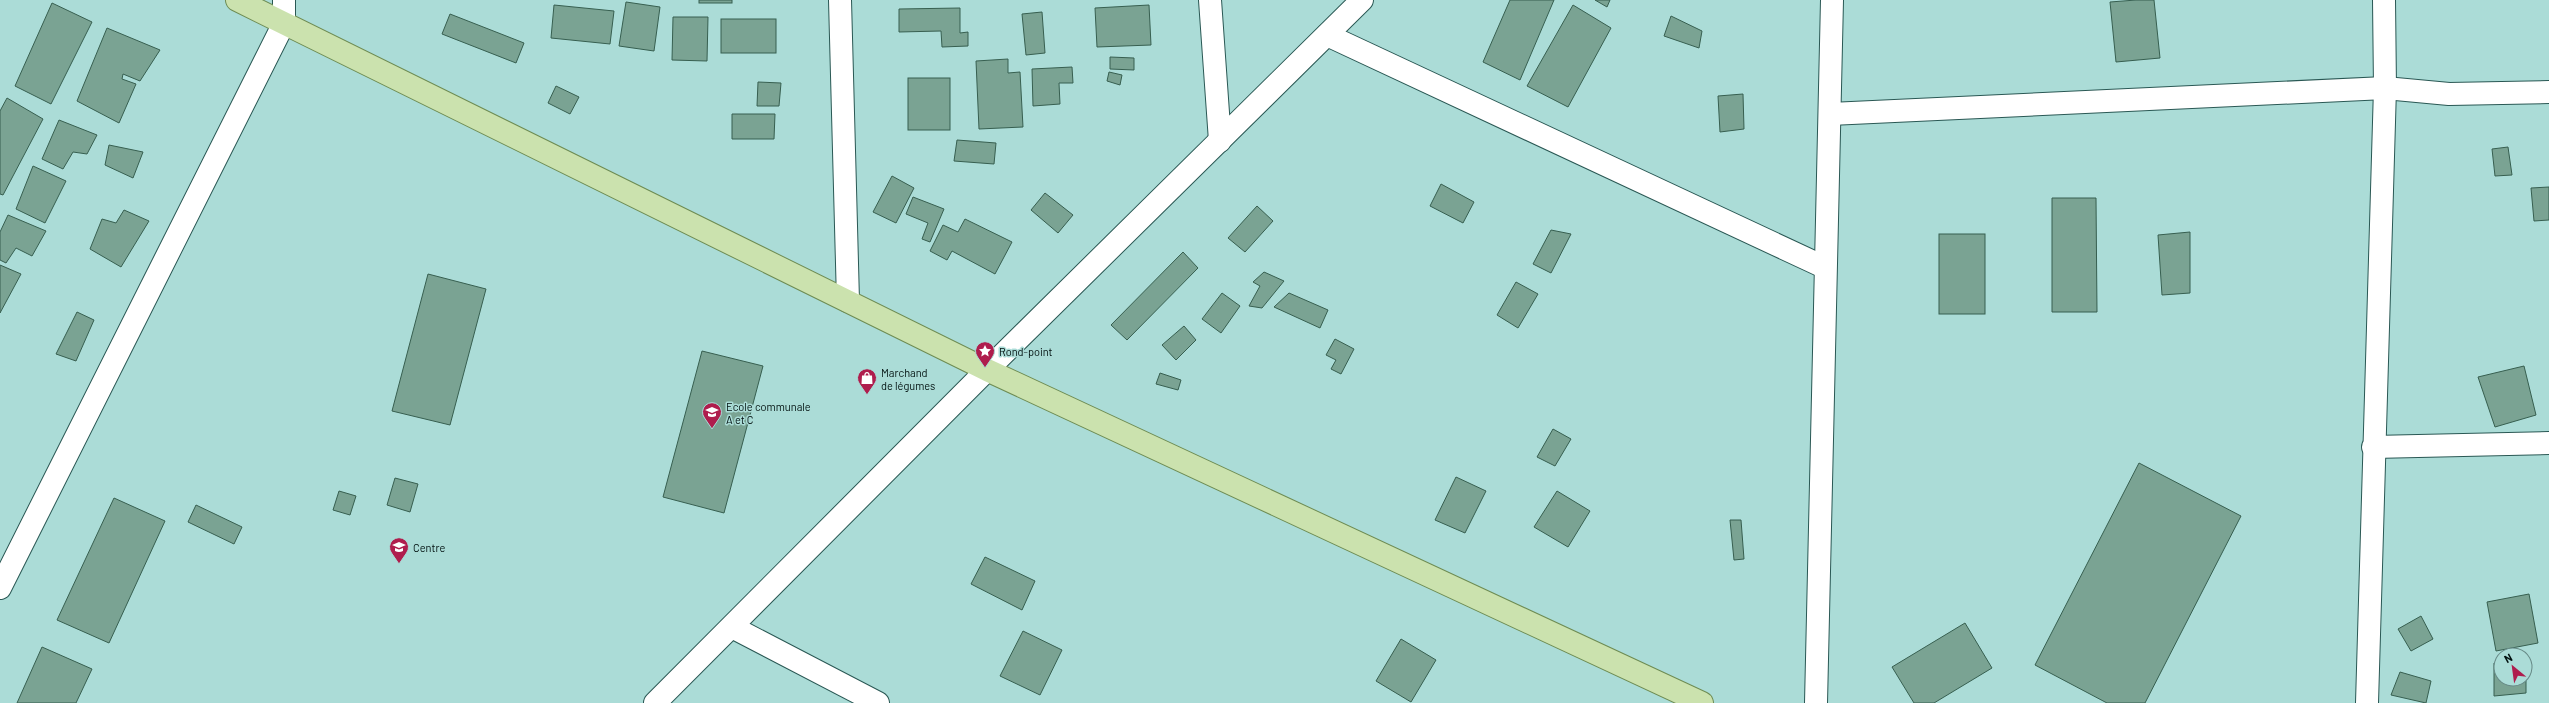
<svg xmlns="http://www.w3.org/2000/svg" width="2549" height="703" font-family="Barlow,sans-serif">
  <style>
    .building { fill: #7aa393; stroke: #375f50 }
    .lines { fill: none; stroke-linecap: round; stroke-linejoin: round }
    .minor-casing { stroke: #2a5854; stroke-width: 24 }
    .secondary-casing { stroke: #2a5854; stroke-width: 24 }
    .primary-casing { stroke: #6e8c53; stroke-width: 24 }
    .minor { stroke: #fff; stroke-width: 22 }
    .secondary { stroke: #fff; stroke-width: 22 }
    .primary { stroke: #cbe2ae; stroke-width: 22 }
    .labels { text-anchor: middle; dominant-baseline: central; stroke-width: 3; stroke-linejoin: round; paint-order: stroke }
    .poi-label { font-size: 11px; fill: #01100f; stroke: #abdcd7; text-anchor: start }
  </style>
  <rect width="100%" height="100%" fill="#abdcd7"/>
  <!-- building -->
  <g class="building">
    <rect x="699" y="0" width="33" height="3"/>
    <polygon points="1510,0 1554,0 1520,80 1483,62"/>
    <polygon points="1595,0 1610,0 1607,7"/>
    <polygon points="2136,0 2154,0 2160,58 2116,62 2110,2"/>
    <polygon points="626,2 660,7 654,51 619,46"/>
    <polygon points="52,3 92,22 51,104 15,86"/>
    <polygon points="554,5 614,11 610,44 551,38"/>
    <polygon points="1149,5 1151,45 1097,47 1095,8"/>
    <polygon points="1573,5 1611,28 1568,107 1527,86"/>
    <polygon points="960,8 960,33 968,32 968,46 942,47 941,31 899,32 899,9"/>
    <polygon points="1042,12 1045,53 1026,55 1022,14"/>
    <polygon points="450,14 524,43 516,63 442,34"/>
    <polygon points="1671,16 1702,31 1699,48 1664,36"/>
    <polygon points="673,17 708,17 707,61 672,60"/>
    <rect x="721" y="19" width="55" height="34"/>
    <polygon points="107,28 160,50 140,81 123,74 122,79 136,84 119,123 77,101"/>
    <polygon points="1110,57 1134,58 1134,70 1110,69"/>
    <polygon points="1008,59 1008,73 1020,72 1023,127 979,129 976,61"/>
    <polygon points="1072,67 1073,83 1059,83 1060,104 1033,106 1032,69"/>
    <polygon points="1109,72 1122,75 1120,85 1107,81"/>
    <rect x="908" y="78" width="42" height="52"/>
    <polygon points="758,82 781,83 779,106 757,106"/>
    <polygon points="556,86 579,97 570,114 548,103"/>
    <polygon points="1743,94 1744,129 1720,132 1718,96"/>
    <polygon points="7,98 43,119 3,195 0,194 0,111"/>
    <polygon points="732,114 775,114 774,139 732,139"/>
    <polygon points="59,120 97,135 87,154 73,152 63,169 42,159"/>
    <polygon points="957,140 996,143 994,164 954,161"/>
    <polygon points="109,145 143,152 133,178 105,165"/>
    <polygon points="2508,147 2512,175 2495,176 2492,149"/>
    <polygon points="33,166 66,181 45,223 16,209"/>
    <polygon points="892,176 914,188 896,223 873,212"/>
    <polygon points="1441,184 1474,202 1463,223 1430,206"/>
    <polygon points="2549,187 2549,220 2534,221 2531,188"/>
    <polygon points="1045,193 1073,215 1058,233 1031,210"/>
    <polygon points="913,197 944,209 930,242 922,239 928,223 906,214"/>
    <polygon points="2052,198 2096,198 2097,312 2052,312"/>
    <polygon points="1257,206 1273,221 1245,252 1228,238"/>
    <polygon points="124,210 149,221 121,267 90,249 102,219 116,223"/>
    <polygon points="8,215 46,231 32,256 16,248 6,263 0,260 0,232"/>
    <polygon points="965,219 1012,242 995,274 952,251 947,260 930,251 943,225 958,232"/>
    <polygon points="1551,230 1571,234 1551,273 1533,264"/>
    <polygon points="2190,232 2190,293 2162,295 2158,235"/>
    <rect x="1939" y="234" width="46" height="80"/>
    <polygon points="1183,252 1198,268 1127,340 1111,325"/>
    <polygon points="0,265 21,274 0,313"/>
    <polygon points="1264,272 1284,281 1262,308 1249,306 1260,286 1253,282"/>
    <polygon points="428,274 486,289 450,425 392,411"/>
    <polygon points="1516,282 1538,294 1518,328 1497,315"/>
    <polygon points="1222,293 1240,306 1221,333 1202,319"/>
    <polygon points="1289,293 1328,310 1320,328 1274,307"/>
    <polygon points="77,312 94,320 76,361 56,354"/>
    <polygon points="1184,326 1196,340 1176,360 1162,345"/>
    <polygon points="1335,339 1354,349 1341,374 1331,369 1336,360 1326,355"/>
    <polygon points="702,351 763,366 724,513 663,497"/>
    <polygon points="2524,366 2536,415 2495,427 2478,377"/>
    <polygon points="1160,373 1181,380 1178,390 1156,384"/>
    <polygon points="1553,429 1571,439 1555,466 1537,457"/>
    <polygon points="2139,463 2241,516 2145,703 2107,703 2035,665"/>
    <polygon points="1456,477 1486,491 1465,533 1435,520"/>
    <polygon points="395,478 418,484 410,512 387,505"/>
    <polygon points="339,491 356,496 350,515 333,510"/>
    <polygon points="1557,491 1590,511 1568,547 1534,527"/>
    <polygon points="114,498 165,521 109,643 57,620"/>
    <polygon points="196,505 242,527 234,544 188,522"/>
    <polygon points="1730,520 1741,520 1744,559 1734,560"/>
    <polygon points="985,557 1035,581 1022,610 971,584"/>
    <polygon points="2529,594 2538,643 2496,651 2487,602"/>
    <polygon points="2421,616 2433,639 2411,651 2398,629"/>
    <polygon points="1965,623 1992,668 1934,703 1914,703 1892,667"/>
    <polygon points="1023,631 1062,650 1040,695 1000,676"/>
    <polygon points="1401,639 1436,660 1411,702 1376,681"/>
    <polygon points="42,647 92,669 76,703 17,703"/>
    <polygon points="2526,660 2526,693 2494,696 2494,663 2501,663 2501,679 2525,679"/>
    <polygon points="2400,672 2431,681 2426,703 2391,695"/>
  </g>
  <g class="lines">
    <defs>
      <g id="minor">
        <polyline points="840,0 848,301"/>
        <polyline points="1210,0 1220,141"/>
        <polyline points="1327,35 1824,267"/>
        <polyline points="1830,114 2385,88 2449,94 2549,92"/>
        <polyline points="987,370 1362,0"/>
        <polyline points="2373,447 2549,443"/>
        <polyline points="0,588 284,23 284,0"/>
        <polyline points="732,627 878,703"/>
        <polyline points="1816,703 1832,0"/>
        <polyline points="2367,703 2385,88 2384,0"/>
      </g>
      <polyline id="secondary" points="655,703 987,370"/>
      <polyline id="primary" points="237,0 987,370 1702,703"/>
    </defs>
    <!-- minor casing -->
    <use href="#minor" class="minor-casing"/>
    <!-- secondary casing -->
    <use href="#secondary" class="secondary-casing"/>
    <!-- primary casing -->
    <use href="#primary" class="primary-casing"/>
    <!-- minor -->
    <use href="#minor" class="minor"/>
    <!-- secondary -->
    <use href="#secondary" class="secondary"/>
    <!-- primary -->
    <use href="#primary" class="primary"/>
  </g>
  <!-- icons -->
  <defs>
    <symbol id="sight-pin" viewBox="-11 -11 22 30"><path d="M0 17L-7.5 6A9.5 9.5 0 1 1 7.5 6Z" fill="#af1d4d" stroke="#abdcd7"/><path d="M0-6L1.8-2.2L6-1.7L2.9 1.2L3.7 5.4L0 3.3L-3.7 5.4L-2.9 1.2L-6-1.7L-1.8-2.2Z" fill="#fff"/></symbol>
    <symbol id="shop-pin" viewBox="-11 -11 22 30"><path d="M0 17L-7.5 6A9.5 9.5 0 1 1 7.5 6Z" fill="#af1d4d" stroke="#abdcd7"/><path d="M-5-2.5h2.3a2.7 3.5 0 0 1 5.4 0H5L5.5 6h-11ZM-1.5-2.5h3a1.5 2.3 0 0 0-3 0Z" fill="#fff"/></symbol>
    <symbol id="school-pin" viewBox="-11 -11 22 30"><path d="M0 17L-7.5 6A9.5 9.5 0 1 1 7.5 6Z" fill="#af1d4d" stroke="#abdcd7"/><path d="M0-5L7-2L0 1L-7-2ZM-4 1L0 2.5L4 1V4Q0 6-4 4Z" fill="#fff"/></symbol>
  </defs>
  <g fill-rule="evenodd">
    <use href="#sight-pin" x="974" y="340" width="22" height="30"/>
    <use href="#shop-pin" x="856" y="367" width="22" height="30"/>
    <use href="#school-pin" x="701" y="401" width="22" height="30"/>
    <use href="#school-pin" x="388" y="536" width="22" height="30"/>
  </g>
  <g class="labels">
    <!-- poi labels -->
    <g class="poi-label">
      <text x="999" y="351">Rond-point</text>
      <text x="881" y="372">Marchand<tspan x="881" dy="13">de légumes</tspan></text>
      <text x="726" y="406">Ecole communale<tspan x="726" dy="13">A et C</tspan></text>
      <text x="413" y="547">Centre</text>
    </g>
  </g>
  <!-- north arrow -->
  <g transform="translate(2513 667) rotate(331)"><circle r="19" fill="#abdcd7" stroke="#678a87"/>
  <path d="M0-3L7 15L0 10L-7 15Z" fill="#af1d4d"/>
  <text y="-6" font-size="11" font-weight="bold" text-anchor="middle" fill="#01100f">N</text>
  </g>
</svg>
